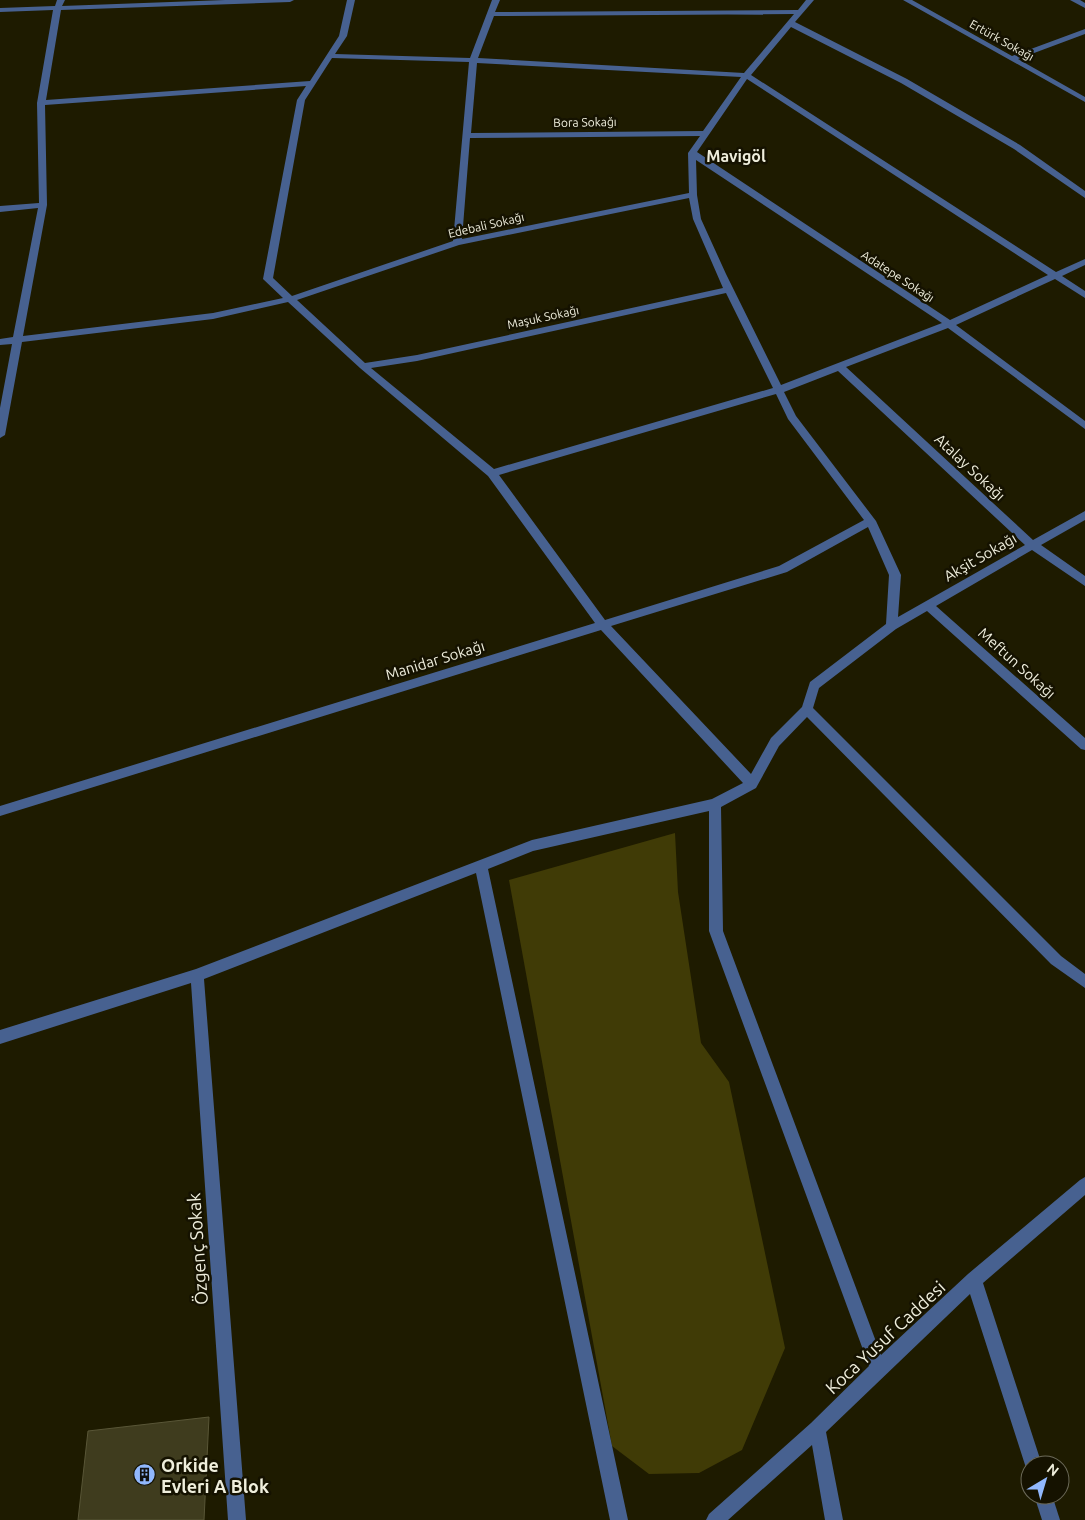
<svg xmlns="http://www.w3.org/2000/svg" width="1085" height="1520" font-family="Ubuntu,sans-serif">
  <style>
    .green { fill: #403b06 }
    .building { fill: #3f3c1e; stroke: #595637 }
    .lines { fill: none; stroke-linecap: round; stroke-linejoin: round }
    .minor { fill: #476190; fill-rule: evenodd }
    .labels { text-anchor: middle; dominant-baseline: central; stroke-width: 5; stroke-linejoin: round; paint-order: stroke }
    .far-street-label { font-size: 12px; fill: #efeedc; stroke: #151200 }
    .street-label { font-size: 15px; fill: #efeedc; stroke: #151200 }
    .far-district-label { font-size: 16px; font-weight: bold; fill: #efeedc; stroke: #151200 }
    .near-street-label { font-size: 18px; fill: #efeedc; stroke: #151200 }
    .near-poi-label { font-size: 18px; font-weight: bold; fill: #efeedc; stroke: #151200; text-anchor: start }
  </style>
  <rect width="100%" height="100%" fill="#1e1b00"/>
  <!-- green -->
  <polygon class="green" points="675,833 678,892 701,1043 729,1082 785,1348 742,1450 699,1473 649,1474 612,1446 509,880"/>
  <!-- building -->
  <polygon class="building" points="209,1417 204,1520 78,1520 88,1431"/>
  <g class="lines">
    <!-- minor -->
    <g class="minor">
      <path d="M57 0H65L62 6 225 0H294L290 2 61 10 46 100 310 81 339 36 347 0H355L347 36 335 54 470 58 492 0H500L495 12 798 10 806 0H814L795 22 907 79 1020 145 1085 191V198L1014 149 901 83 791 27 751 75 1056 272 1085 259V265L1062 276 1085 291V298L1055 279 956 325 1085 421V429L948 328 846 367 1033 540 1085 511V520L1041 545 1085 576V586L1032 550 936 606 1085 738V750L1081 749 927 611 896 629 819 688 813 708 1061 956 1085 974V988L1051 964 807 717 779 746 756 788 721 807 723 931 881 1355 968 1274 1080 1180 1085 1177V1195L983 1283 1042 1465H1030V1472L1027 1471 970 1294 826 1432 843 1520H825L812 1445 728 1520H706L709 1514 811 1423 869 1366 709 931V811L533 851 488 869 628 1520H610L476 873 204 979 246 1520H228L191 983 0 1044V1030L196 969 532 840 712 799 743 783 601 630 0 816V806L595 623 488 476 360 368 288 302 213 319 22 342 5 435 0 438V408L12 344 0 345V339L13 337 38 208 0 212V206L39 203 37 103 53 10 0 12V8L55 6ZM794 14 744 73 478 58 494 16ZM332 58 469 62 453 241 292 296 273 278 305 100ZM477 63 741 77 703 131 471 133ZM747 79 1048 275 950 320 697 152ZM306 86 297 100 263 279 283 298 213 313 23 336 47 205 45 105ZM700 136 688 153 689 193 462 239 470 138ZM696 160 942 323 781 385 726 274 701 219 697 195ZM689 198 693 219 723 288 417 355 365 363 297 300 459 245ZM726 293 773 388 494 469 371 368 417 361ZM838 371 1025 545 898 617 901 575 876 521 796 416 784 392ZM776 394 788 419 864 520 779 566 605 620 499 475ZM868 527 889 575 886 624 810 682 802 707 771 738 751 774 611 626 787 572Z"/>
      <polygon points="903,0 912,0 1012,56 1085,29 1085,34 1018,59 1085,97 1085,102"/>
      <polygon points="1070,0 1080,0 1085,3 1085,8"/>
      <polygon points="1034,1495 1052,1495 1060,1520 1042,1520"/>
    </g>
  </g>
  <!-- icons -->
  <defs>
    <symbol id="building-disc" viewBox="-11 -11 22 22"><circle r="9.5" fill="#91b8fd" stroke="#151200"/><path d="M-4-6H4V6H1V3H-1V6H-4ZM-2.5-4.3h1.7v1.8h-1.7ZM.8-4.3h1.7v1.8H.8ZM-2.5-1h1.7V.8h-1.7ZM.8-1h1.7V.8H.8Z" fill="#111"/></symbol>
  </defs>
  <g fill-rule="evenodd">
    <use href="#building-disc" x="132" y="1462" width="25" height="25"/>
  </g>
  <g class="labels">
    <!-- far-street labels -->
    <g class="far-street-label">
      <text transform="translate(1002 40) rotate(29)">Ertürk Sokağı</text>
      <text transform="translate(585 122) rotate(-1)">Bora Sokağı</text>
      <text transform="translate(486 225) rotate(-13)">Edebali Sokağı</text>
      <text transform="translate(898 276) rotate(33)">Adatepe Sokağı</text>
      <text transform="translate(543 317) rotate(-12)">Maşuk Sokağı</text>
    </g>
    <!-- street labels -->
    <g class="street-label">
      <text transform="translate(970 467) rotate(43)">Atalay Sokağı</text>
      <text transform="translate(980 557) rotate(-30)">Akşit Sokağı</text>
      <text transform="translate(435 660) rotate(-17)">Manidar Sokağı</text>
      <text transform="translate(1017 663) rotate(42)">Meftun Sokağı</text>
    </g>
    <!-- far-district labels -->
    <g class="far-district-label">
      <text x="736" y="156">Mavigöl</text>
    </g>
    <!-- near-street labels -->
    <g class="near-street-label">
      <text transform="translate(197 1249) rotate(-94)">Özgenç Sokak</text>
      <text transform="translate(885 1337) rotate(-43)">Koca Yusuf Caddesi</text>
    </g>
    <!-- near-poi labels -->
    <g class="near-poi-label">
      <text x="161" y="1465">Orkide<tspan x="161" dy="21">Evleri A Blok</tspan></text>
    </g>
  </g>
  <!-- north arrow -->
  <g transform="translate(1045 1480) rotate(38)"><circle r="24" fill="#151200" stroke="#6c6a58"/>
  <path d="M0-4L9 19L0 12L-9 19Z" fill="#91b8fd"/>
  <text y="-8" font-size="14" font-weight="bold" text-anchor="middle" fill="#efeedc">N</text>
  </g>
</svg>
